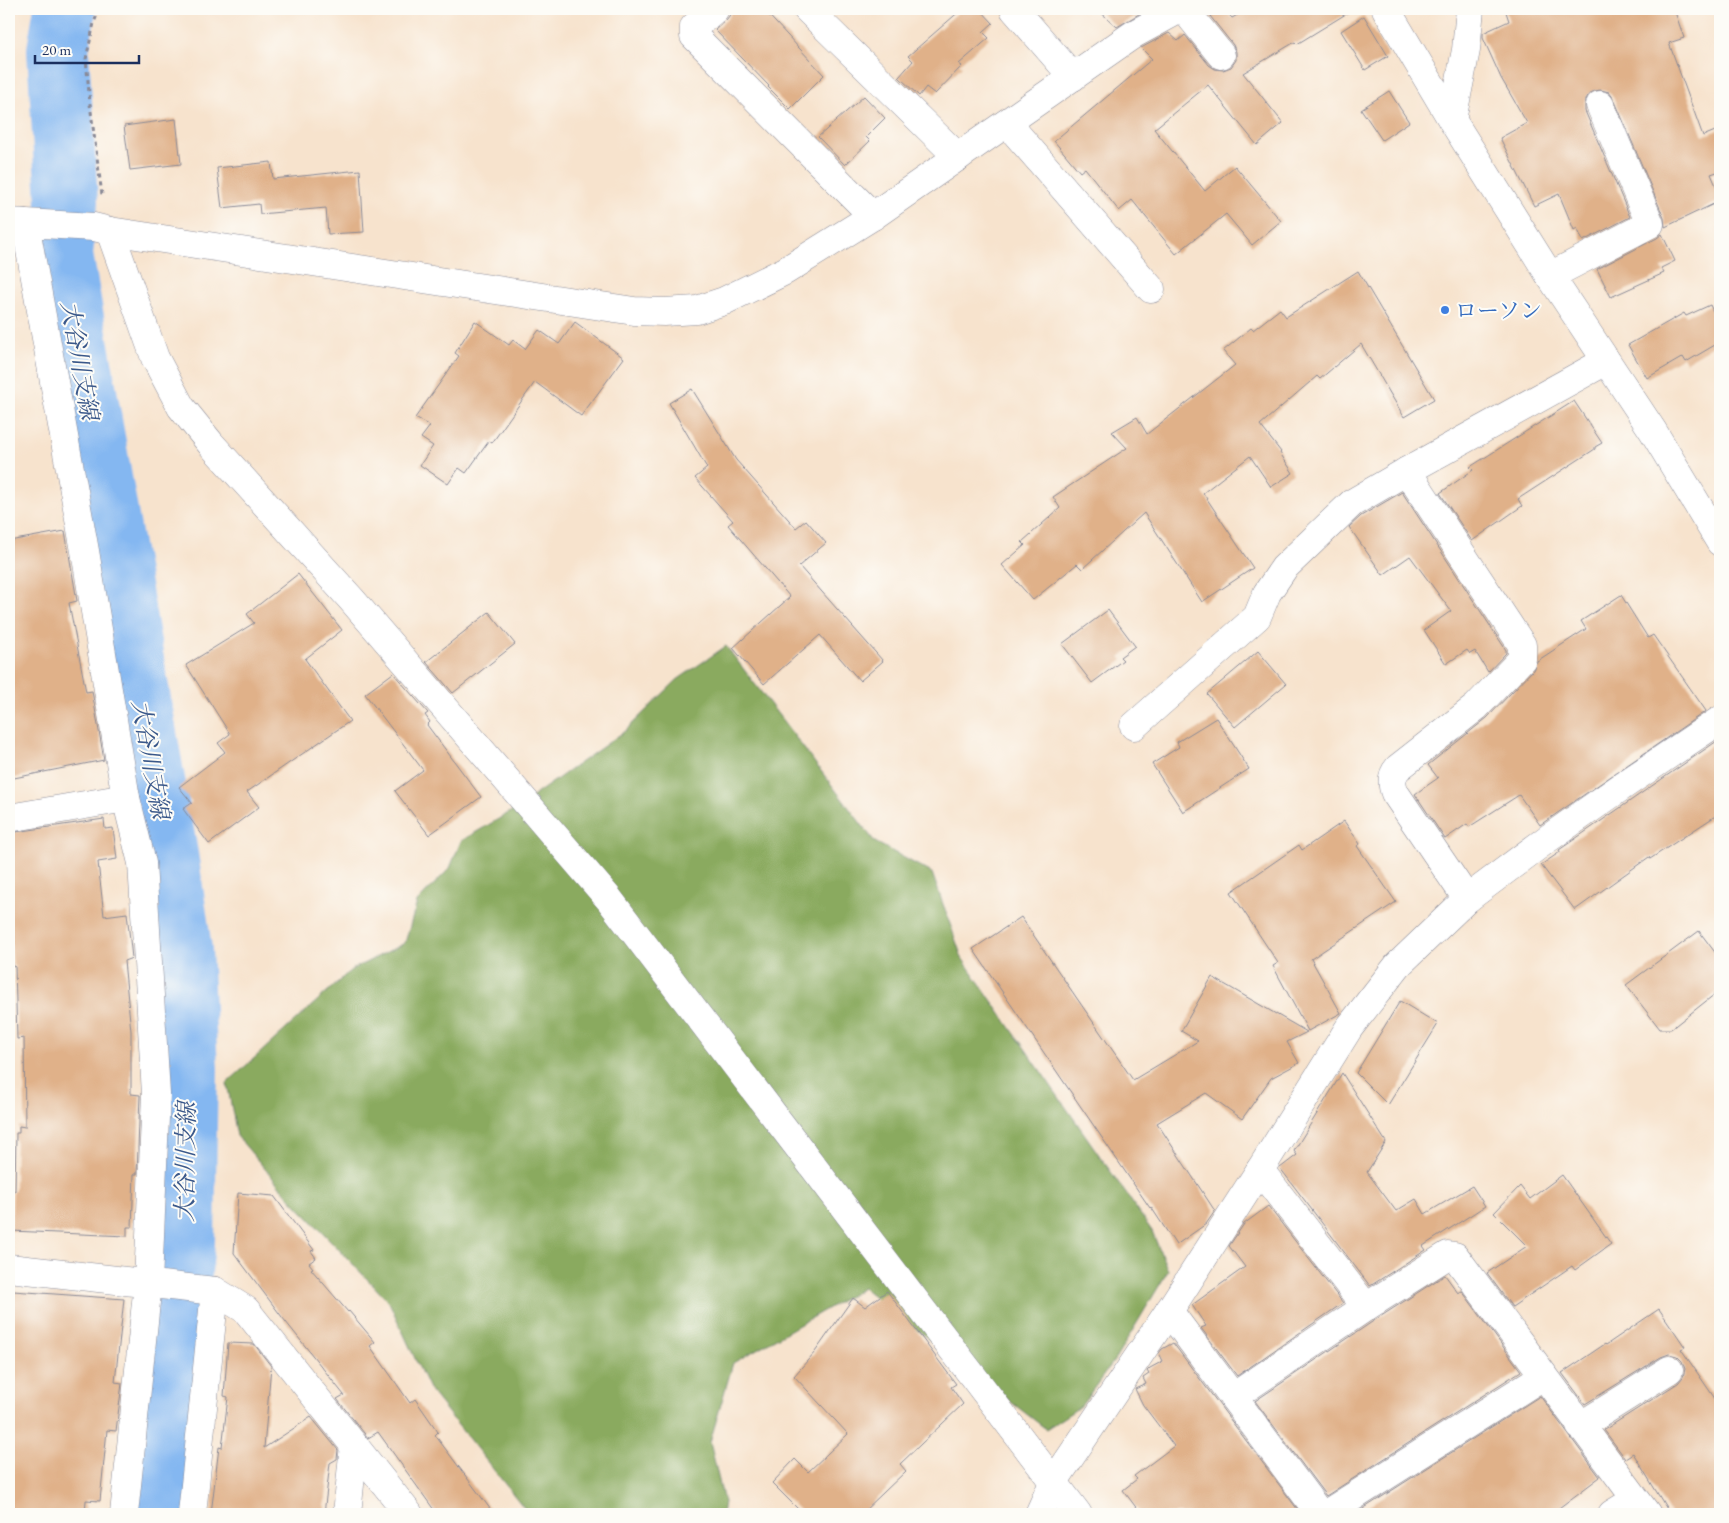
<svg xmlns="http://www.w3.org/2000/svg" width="1729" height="1523" font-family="'EB Garamond','Noto Serif JP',serif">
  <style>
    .forest { fill: #8aaa5f; stroke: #526c5e }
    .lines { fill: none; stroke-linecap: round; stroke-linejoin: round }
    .river { stroke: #84b7f1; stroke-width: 62 }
    .building { fill: #e0b189 }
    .minor-casing { stroke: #898996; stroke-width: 29 }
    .path { stroke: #898996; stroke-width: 3; stroke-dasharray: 4 4; stroke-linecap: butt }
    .minor { stroke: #fff; stroke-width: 28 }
    .shop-dot { fill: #3f7fe0; stroke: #fdfcf7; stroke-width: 2 }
    .labels { text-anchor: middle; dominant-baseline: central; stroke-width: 4; stroke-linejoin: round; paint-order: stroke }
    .shop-label { font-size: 22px; fill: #366cbe; stroke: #fdfcf7; text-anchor: start }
    .water-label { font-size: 24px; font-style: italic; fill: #3a588a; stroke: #fdfcf7 }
  </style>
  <rect width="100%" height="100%" fill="#fdfcf7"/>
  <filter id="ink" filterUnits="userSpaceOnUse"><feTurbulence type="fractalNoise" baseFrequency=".02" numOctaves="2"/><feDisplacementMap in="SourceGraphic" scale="10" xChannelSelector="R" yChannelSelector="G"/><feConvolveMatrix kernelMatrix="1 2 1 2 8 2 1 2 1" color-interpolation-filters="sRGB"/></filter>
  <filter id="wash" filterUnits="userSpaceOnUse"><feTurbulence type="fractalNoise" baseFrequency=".0096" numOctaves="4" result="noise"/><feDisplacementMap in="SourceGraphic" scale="20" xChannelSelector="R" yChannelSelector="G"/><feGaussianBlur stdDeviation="1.12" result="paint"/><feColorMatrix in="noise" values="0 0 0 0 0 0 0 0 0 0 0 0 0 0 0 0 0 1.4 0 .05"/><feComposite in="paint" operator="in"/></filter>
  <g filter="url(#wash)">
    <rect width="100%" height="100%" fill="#f7e3cd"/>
    <!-- forest -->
    <polygon class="forest" points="726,646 875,842 932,873 962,958 1152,1231 1168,1271 1116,1358 1081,1406 1046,1429 863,1288 733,1363 710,1442 724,1502 722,1514 529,1514 429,1389 389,1302 289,1197 237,1136 227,1083 351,970 405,943 417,902 450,868 461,841 512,811 625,731 677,680"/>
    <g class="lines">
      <!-- river -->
      <polyline class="river" points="65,9 58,50 67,202 62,255 167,854 181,949 187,1069 184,1243 155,1514"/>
    </g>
    <g id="blocks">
      <!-- building -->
      <g class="building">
        <polygon points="730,9 763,9 824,75 790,109 768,87 769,86 715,30 726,20 730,15"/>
        <polygon points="962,9 980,9 993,23 983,32 989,38 959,64 962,66 935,94 926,87 919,96 899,77 913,61 908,56"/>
        <polygon points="1097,9 1142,9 1144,11 1117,27"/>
        <polygon points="1220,9 1224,9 1232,18 1248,9 1354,9 1297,44 1295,42 1243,73 1283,123 1257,145 1208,85 1154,129 1205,191 1235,166 1281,221 1252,245 1226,214 1176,254 1132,200 1119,211 1085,168 1080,172 1054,141 1152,59 1141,48 1169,33 1178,41 1185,35 1209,65 1215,69 1223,70 1231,67 1236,60 1236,52 1233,45 1210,16"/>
        <polygon points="1505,9 1674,9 1684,38 1669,43 1703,136 1720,129 1720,171 1711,174 1720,195 1720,201 1665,227 1664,218 1614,99 1609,92 1601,90 1594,91 1588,95 1585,103 1585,111 1630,217 1583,241 1577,228 1574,230 1559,194 1534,206 1500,138 1527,123 1501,78 1483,38 1483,33 1509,21"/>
        <polygon points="1364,16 1388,56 1365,70 1341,31"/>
        <polygon points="1389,91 1409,122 1382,140 1361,109"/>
        <polygon points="864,96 885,118 866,137 870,141 845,165 818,137"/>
        <polygon points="176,119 181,164 130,170 124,126"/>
        <polygon points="271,162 273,179 360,170 364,232 328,234 326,208 260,214 259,204 222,208 217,168"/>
        <polygon points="1662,234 1675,261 1661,268 1664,273 1611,297 1597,269 1657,238"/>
        <polygon points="1358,271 1434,399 1404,417 1361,344 1320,379 1317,376 1260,425 1281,452 1280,453 1293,473 1271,487 1250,456 1203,493 1253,568 1202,602 1144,513 1082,569 1077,564 1033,600 1002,565 1025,545 1022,542 1060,508 1053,497 1127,448 1112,432 1137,417 1147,434 1235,365 1223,351 1251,328 1253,330 1280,309 1286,317"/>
        <polygon points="1710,305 1720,326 1720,342 1686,362 1683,357 1647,378 1628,345 1684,313 1686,316"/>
        <polygon points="475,321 509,345 513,340 525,349 539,330 559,344 575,322 624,358 581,416 535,382 492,443 489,441 466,473 459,468 448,484 420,465 433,446 421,438 430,426 415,418 459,356 455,353"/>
        <polygon points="692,389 736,460 796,528 806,520 826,543 799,566 883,661 860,681 820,635 764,684 733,648 790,597 728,525 733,521 695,478 707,468 669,403"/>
        <polygon points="1574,401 1602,443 1595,447 1595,449 1518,499 1522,506 1472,541 1440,493 1473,470 1470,467"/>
        <polygon points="1402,492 1506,650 1506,653 1488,672 1475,651 1470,654 1467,650 1446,664 1424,630 1451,611 1410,556 1383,575 1349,527 1361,516"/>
        <polygon points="65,531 77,601 69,603 86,692 92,691 104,760 9,779 9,541"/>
        <polygon points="298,574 342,630 305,659 350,721 247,792 259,807 209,844 183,809 192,803 179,787 225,752 218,743 230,734 186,665 254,623 247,614"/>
        <polygon points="1621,595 1648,638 1653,635 1706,711 1540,825 1519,795 1469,827 1467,824 1445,839 1415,794 1438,778 1428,765 1487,718 1533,670 1537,661 1586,629 1581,621"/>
        <polygon points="1108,610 1135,646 1120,657 1123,660 1092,683 1062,644"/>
        <polygon points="489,612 515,644 453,693 426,662"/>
        <polygon points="1258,651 1286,684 1235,727 1207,694"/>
        <polygon points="393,673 428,713 425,715 430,722 427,725 481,797 429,835 395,791 423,770 365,694"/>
        <polygon points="1216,718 1249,769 1183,812 1152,764 1179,747 1177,742"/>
        <polygon points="1720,739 1720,813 1650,859 1649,857 1575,910 1541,865 1560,852 1559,850"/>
        <polygon points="104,819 105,829 113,828 117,859 98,862 104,916 127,913 132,958 124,961 131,1031 131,1094 140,1095 137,1174 134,1174 132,1227 127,1227 127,1236 11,1231 13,1191 15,1191 16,1133 19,1133 19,1126 25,1127 24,1038 17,1039 15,966 13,967 9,920 9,833"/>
        <polygon points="1344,821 1360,844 1357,846 1396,902 1311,959 1341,1013 1308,1031 1273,966 1278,963 1231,892 1299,845 1302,850"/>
        <polygon points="1021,917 1133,1080 1198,1041 1181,1031 1212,977 1307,1032 1287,1042 1299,1063 1271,1078 1242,1119 1206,1093 1157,1123 1215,1211 1206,1224 1176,1245 1151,1207 1150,1208 973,949"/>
        <polygon points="1699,931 1720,959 1720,990 1671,1029 1660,1029 1626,985"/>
        <polygon points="1400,1001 1438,1024 1388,1105 1356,1073"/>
        <polygon points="1342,1073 1386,1142 1367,1172 1396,1211 1416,1199 1425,1214 1472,1186 1485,1206 1423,1246 1426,1250 1370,1286 1280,1168 1297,1155 1294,1151"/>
        <polygon points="1562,1175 1611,1244 1575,1270 1572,1266 1512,1307 1487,1273 1527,1246 1494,1213 1520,1186 1530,1199"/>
        <polygon points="238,1193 274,1196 314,1250 311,1251 316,1258 309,1263 313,1268 311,1269 348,1312 349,1311 375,1342 370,1346 410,1403 415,1399 438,1432 435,1435 494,1514 437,1514 378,1432 368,1438 337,1399 344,1395 282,1317 234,1253"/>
        <polygon points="1268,1206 1343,1303 1237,1376 1201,1328 1206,1326 1192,1305 1245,1267 1229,1246 1244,1224"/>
        <polygon points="1445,1275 1458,1293 1462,1291 1521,1371 1326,1496 1255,1401 1375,1320"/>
        <polygon points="13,1291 124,1299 115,1382 122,1383 116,1431 107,1430 100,1501 86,1500 85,1514 9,1514 9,1305 12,1305"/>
        <polygon points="887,1291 956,1384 951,1387 963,1404 900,1464 906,1471 861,1514 803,1514 772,1483 795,1459 808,1472 848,1434 794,1376 815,1352 853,1298 865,1307"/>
        <polygon points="1659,1309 1685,1347 1681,1349 1720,1406 1720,1514 1670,1514 1633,1453 1625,1458 1604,1430 1678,1383 1683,1377 1685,1369 1682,1361 1677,1356 1669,1354 1661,1357 1585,1404 1562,1373 1605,1344 1606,1345"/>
        <polygon points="228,1343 254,1344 271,1366 264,1448 311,1417 338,1450 337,1459 330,1463 324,1514 211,1514 219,1447 222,1448 228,1397 224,1396"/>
        <polygon points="1173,1343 1301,1514 1141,1514 1123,1490 1137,1479 1134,1476 1174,1446 1143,1405 1135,1389 1146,1384 1143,1378 1149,1374 1147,1371 1150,1368 1163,1361 1159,1353 1162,1349"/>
        <polygon points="1540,1396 1600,1477 1551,1514 1355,1514"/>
      </g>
    </g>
  </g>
  <g filter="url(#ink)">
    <use href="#blocks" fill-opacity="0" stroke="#898996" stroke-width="1"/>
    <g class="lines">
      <defs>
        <g id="minor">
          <polyline points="715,9 694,27 694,36 873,216"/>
          <polyline points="807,9 958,157"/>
          <polyline points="1014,9 1073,77"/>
          <polyline points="1184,9 1221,55"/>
          <polyline points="1386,9 1452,120 1550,276 1653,431 1720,542"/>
          <polyline points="1452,120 1466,50 1470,9"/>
          <polyline points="1007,123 1151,289"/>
          <polyline points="9,222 94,227 110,231 634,311 664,312 697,310 724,301 785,271 873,216 1134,34 1180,9"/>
          <polyline points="25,223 85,551 126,798 142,863 156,1094 148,1283 124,1514"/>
          <polyline points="110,231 155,358 181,407 211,444 352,600 609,899 1078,1514"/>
          <polyline points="1550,276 1650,224 1600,105"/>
          <polyline points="1134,726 1257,617 1267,593 1284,568 1352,503 1407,471"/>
          <polyline points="9,818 126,798"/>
          <path d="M1467 899 1395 793C1391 783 1391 776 1398 768L1476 707 1522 659V645L1407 471 1606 361"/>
          <polyline points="1260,1170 1366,1307"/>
          <polyline points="9,1268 215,1291 246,1310 409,1514"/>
          <polyline points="1169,1311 1320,1514"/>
          <polyline points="1233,1397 1366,1307 1448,1255 1455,1256 1647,1514"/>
          <polyline points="1580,1426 1669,1370"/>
          <polyline points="192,1514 215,1291"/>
          <polyline points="347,1514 354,1445"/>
          <polyline points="1039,1514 1053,1483 1169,1311 1260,1170 1349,1028 1398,965 1467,899 1546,840 1624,785 1720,720"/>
          <polyline points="1326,1514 1543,1376"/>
          <polyline points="1612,1514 1635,1500"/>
        </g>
      </defs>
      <!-- minor casing -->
      <use href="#minor" class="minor-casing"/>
      <!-- path -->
      <polyline class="path" points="99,9 94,23 86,59 90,104 102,195"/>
      <!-- minor -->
      <use href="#minor" class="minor"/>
    </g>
  </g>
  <!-- markers -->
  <circle class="shop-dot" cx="1445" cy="310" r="5"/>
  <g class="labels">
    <!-- shop labels -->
    <g class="shop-label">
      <text x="1455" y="310">ローソン</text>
    </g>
    <!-- water labels -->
    <g class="water-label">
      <text transform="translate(80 360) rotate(80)">大谷川支線</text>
      <text transform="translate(151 759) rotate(80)">大谷川支線</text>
      <text transform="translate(185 1162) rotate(-89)">大谷川支線</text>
    </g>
  </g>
  <!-- margin -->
  <rect width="1729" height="1523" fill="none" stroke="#fdfcf7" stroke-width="30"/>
  <!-- scale -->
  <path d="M35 55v8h104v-8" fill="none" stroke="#1b2f5e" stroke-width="2.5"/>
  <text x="42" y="55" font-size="15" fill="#1b2f5e" stroke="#fdfcf7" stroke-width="4" paint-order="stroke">20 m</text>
</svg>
